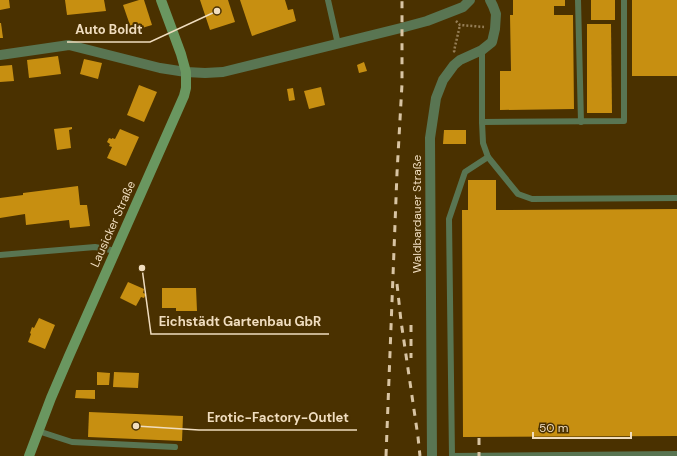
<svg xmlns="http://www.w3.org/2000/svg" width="677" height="456" font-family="'DM Sans',sans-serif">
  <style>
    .building { fill: #c78f11 }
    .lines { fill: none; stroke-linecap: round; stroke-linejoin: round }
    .path { stroke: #947d55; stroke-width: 2.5; stroke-dasharray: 2 2; stroke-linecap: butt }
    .service { stroke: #597552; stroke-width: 6 }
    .minor { stroke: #597552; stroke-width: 10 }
    .secondary { stroke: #6a9760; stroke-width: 10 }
    .rail { stroke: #d8c4a3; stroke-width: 3; stroke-dasharray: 7 7; stroke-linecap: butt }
    .labels { text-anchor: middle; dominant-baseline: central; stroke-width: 4; stroke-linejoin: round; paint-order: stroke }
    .street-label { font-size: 12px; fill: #f0ddbf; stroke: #4a3100 }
    .leader { fill: none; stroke: #f0ddbf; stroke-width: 1.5 }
    .callout-dot { fill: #f0ddbf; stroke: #4a3100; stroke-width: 1.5 }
    .callout-label { font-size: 13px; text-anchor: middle; font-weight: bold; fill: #f0ddbf; stroke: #4a3100; stroke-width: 4; stroke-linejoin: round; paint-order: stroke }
  </style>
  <rect width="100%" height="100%" fill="#4a3100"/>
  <!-- building -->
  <g class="building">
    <polygon points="0,0 9,0 10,8 0,10"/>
    <polygon points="65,0 104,0 106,11 67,15"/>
    <polygon points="139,0 144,0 152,25 132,31 123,5"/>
    <polygon points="200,0 228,0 235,22 210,30"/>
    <polygon points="240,0 285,0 288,10 293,9 296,21 252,36"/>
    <polygon points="513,0 565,0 565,6 554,6 554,15 573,15 574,109 500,110 500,71 511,71 510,15 513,15"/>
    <rect x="591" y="0" width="24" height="20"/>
    <rect x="632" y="0" width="45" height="76"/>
    <polygon points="0,23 1,23 3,38 0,38"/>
    <polygon points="587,24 611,24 612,113 587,113"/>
    <polygon points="58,56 61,74 29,78 27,60"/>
    <polygon points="84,59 102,63 98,79 80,74"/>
    <polygon points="364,62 367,71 359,73 357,65"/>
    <polygon points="12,65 14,81 0,82 0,66"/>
    <polygon points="139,85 157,92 144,122 127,115"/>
    <polygon points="321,87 325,105 309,109 304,91"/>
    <polygon points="293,88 295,100 289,101 287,89"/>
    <polygon points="72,127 72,129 69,130 71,148 57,150 54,129"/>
    <polygon points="120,129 139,137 126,166 107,158 112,147 109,146 110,144 107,142 109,138 112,139 112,138 115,139"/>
    <polygon points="444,130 466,130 466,144 443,144"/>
    <polygon points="468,180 496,180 496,210 677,209 677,436 463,437 462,210 468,210"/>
    <polygon points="78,186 80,205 87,205 90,226 70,228 69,220 26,225 25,214 0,218 0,198 23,195 23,193"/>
    <polygon points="128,282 144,289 143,293 146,294 144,298 141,297 136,306 120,298"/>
    <polygon points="162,288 196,288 197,311 176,311 176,308 162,308"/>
    <polygon points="39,318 55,325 45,349 28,342 31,334 30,333 32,327 34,328"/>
    <polygon points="97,372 110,373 109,385 97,385"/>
    <polygon points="114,372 139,373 138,388 113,387"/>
    <polygon points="76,390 95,390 95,399 75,398"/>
    <polygon points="89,412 183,416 182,441 88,437"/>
  </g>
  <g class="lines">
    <!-- path -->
    <g class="path">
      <polyline points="456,21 460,25 484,27"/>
      <polyline points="455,52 454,51 460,25"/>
    </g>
    <!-- service -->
    <g class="service">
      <polyline points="328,0 338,44"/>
      <polyline points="578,0 581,122"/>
      <polyline points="482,50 482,122 624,121 624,0"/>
      <polyline points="482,122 483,143 488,157 518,194 532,199 677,198"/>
      <polyline points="0,255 95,247 116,251"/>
      <polyline points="38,431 72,442 175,447"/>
      <polyline points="452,456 449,219 465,172 488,157"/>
      <polyline points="452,456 677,454"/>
    </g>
    <!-- minor -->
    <g class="minor">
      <polyline points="0,55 69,45 160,68 186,72 205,73 223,72 401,28 427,21 463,7 470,0"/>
      <polyline points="432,456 430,138 436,98 443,80 454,65 460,60 482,50 492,42 495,29 496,14 493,6 490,0"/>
    </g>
    <!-- secondary -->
    <polyline class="secondary" points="29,456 51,398 69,356 184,96 186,88 186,72 181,54 161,0"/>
    <!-- rail -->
    <g class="rail">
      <polyline points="397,284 401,321 418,437 420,456"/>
      <polyline points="411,325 411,358"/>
      <polyline points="479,438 479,456"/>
      <polyline points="386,456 397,173 402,84 402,0"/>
    </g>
  </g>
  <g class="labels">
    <!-- street labels -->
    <g class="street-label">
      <text transform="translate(417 214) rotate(-90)">Waldbardauer Straße</text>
      <text transform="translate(113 224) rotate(-66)">Lausicker Straße</text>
    </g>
  </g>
  <!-- callouts -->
  <path class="leader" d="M217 11L150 42H67M142 268L151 334H329M136 426L199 430H357"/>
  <g class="callout-dot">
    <circle cx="217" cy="11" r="4"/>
    <circle cx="142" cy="268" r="4"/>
    <circle cx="136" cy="426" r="4"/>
  </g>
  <g class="callout-label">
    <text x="109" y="34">Auto Boldt</text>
    <text x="240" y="326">Eichstädt Gartenbau GbR</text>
    <text x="278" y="422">Erotic-Factory-Outlet</text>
  </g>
  <!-- scale -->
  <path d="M533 432v6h98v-6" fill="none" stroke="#f0ddbf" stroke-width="2"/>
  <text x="539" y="432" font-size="12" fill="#f0ddbf" stroke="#4a3100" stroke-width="3" paint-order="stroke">50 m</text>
</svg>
